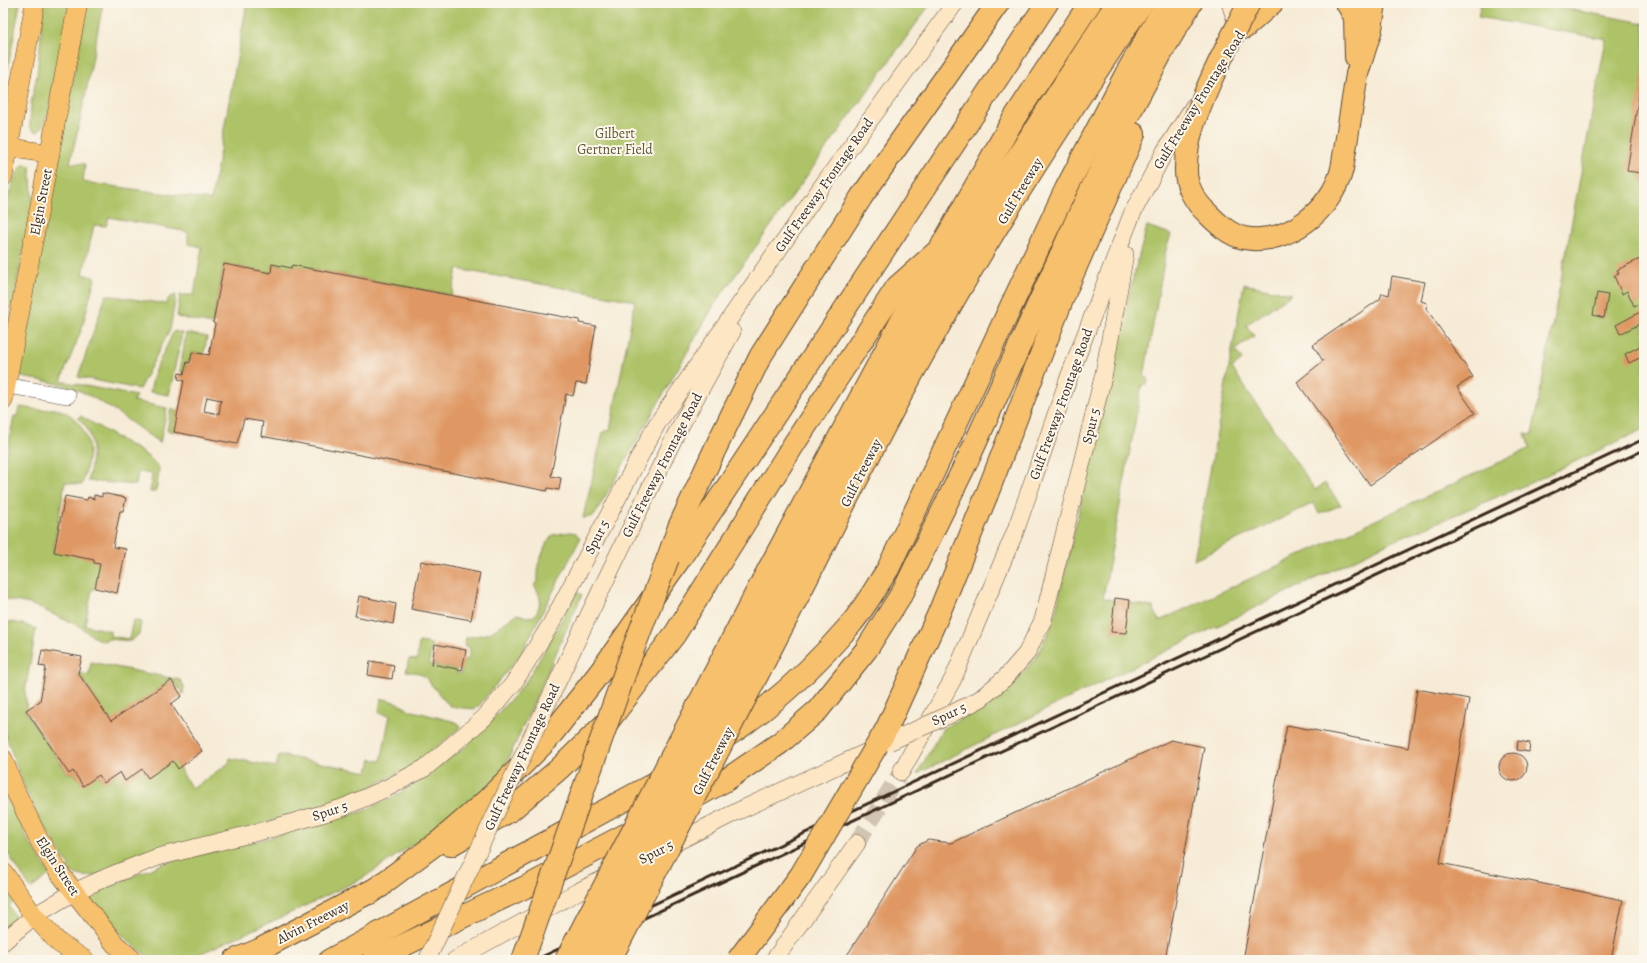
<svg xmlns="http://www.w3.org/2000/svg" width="1647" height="963" font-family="Alegreya,serif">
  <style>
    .green { fill: #aec367; stroke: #747642 }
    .building { fill: #df9863; fill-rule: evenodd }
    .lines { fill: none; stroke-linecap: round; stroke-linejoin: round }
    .secondary-tunnel { stroke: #d1c4b1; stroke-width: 17; stroke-dasharray: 17 8; stroke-linecap: butt }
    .tertiary-casing { stroke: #57473a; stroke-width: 16 }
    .secondary-casing { stroke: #57473a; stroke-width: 18 }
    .primary-casing { stroke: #57473a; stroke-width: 20 }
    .motorway-casing { stroke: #57473a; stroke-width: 24 }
    .tertiary { stroke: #fff; stroke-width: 15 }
    .secondary { stroke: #fce6c4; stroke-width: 17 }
    .primary { stroke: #f7c06c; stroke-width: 19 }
    .motorway { stroke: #f7c06c; stroke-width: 22 }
    .rail { stroke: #3b2a1e; stroke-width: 3 }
    .secondary-bridge-casing { stroke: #57473a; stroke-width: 18; stroke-linecap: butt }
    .motorway-bridge-casing { stroke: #57473a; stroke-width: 24; stroke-linecap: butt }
    .secondary-bridge { stroke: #fce6c4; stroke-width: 17 }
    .motorway-bridge { stroke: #f7c06c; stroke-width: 22 }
    .labels { text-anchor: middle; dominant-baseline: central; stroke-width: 4; stroke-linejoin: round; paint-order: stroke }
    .street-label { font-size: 14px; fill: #3b2a1e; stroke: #fbf7ec }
    .park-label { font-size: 14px; fill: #5e5834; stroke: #fbf7ec }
  </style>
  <rect width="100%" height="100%" fill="#fbf7ec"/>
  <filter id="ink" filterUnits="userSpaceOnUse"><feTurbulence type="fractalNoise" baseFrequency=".025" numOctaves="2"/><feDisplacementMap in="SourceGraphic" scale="8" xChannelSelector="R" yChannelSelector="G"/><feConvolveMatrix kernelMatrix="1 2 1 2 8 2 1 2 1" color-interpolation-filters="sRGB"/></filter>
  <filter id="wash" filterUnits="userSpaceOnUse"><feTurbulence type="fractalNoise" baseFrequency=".012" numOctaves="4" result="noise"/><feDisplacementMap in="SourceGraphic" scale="16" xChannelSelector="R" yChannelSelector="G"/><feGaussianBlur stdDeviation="0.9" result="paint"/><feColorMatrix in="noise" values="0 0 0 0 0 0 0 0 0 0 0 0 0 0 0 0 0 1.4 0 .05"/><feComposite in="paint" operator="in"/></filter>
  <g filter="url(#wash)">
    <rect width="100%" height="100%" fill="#f6ebd6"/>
    <!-- green -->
    <g class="green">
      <polygon points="8,3 20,3 3,95 3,31"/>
      <polygon points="44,3 72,3 48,114 42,127 38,132 34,131 30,127 31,103 37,75"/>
      <path d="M87 3H103L85 98 70 163 85 164 83 182 211 200 247 3H931L714 305 594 516 583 518 603 432 610 430 635 301 457 269 452 295 292 265 291 268 273 264 271 273 224 264 212 324 177 317 180 295H194L202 247 188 244V232L109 217 106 226 94 225 83 274 95 278 82 328 61 381 136 396 133 401 167 408 160 443C135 426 110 405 82 392 63 383 43 381 22 377L18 370Z"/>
      <polygon points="1481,3 1534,3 1644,23 1644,429 1530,483 1384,545 1061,702 917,774 943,728 976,711 1008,690 1035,659 1053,623 1132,282 1147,226 1171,234 1166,250 1144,377 1148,378 1147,385 1142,384 1103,598 1153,607 1159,621 1530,448 1525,434 1532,435 1606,39 1478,17"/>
      <path d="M25 164 30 166 33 203 3 351V216C5 205 15 169 25 164Z"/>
      <polygon points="1244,284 1292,294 1246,325 1254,336 1235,350 1242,360 1232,368 1315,490 1325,483 1341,505 1319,514 1314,503 1194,560"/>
      <path d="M106 295 166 304C167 299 171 296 176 295L170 330 139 389 78 377Z"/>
      <polygon points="174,331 182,333 169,395 150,392 155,370"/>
      <polygon points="186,333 207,337 204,354 192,352 190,361 186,362 185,372 180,371"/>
      <path d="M21 407C28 408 36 410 43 410 47 410 51 408 55 409 75 412 89 433 89 452 88 463 85 475 82 485L65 482 53 551 101 561 96 589H92L85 625 110 631V636L129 639 133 620 141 622 139 634 131 641 109 639 102 641 94 637 79 626 30 604 3 599V464L7 452 14 416H17L19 408Z"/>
      <polygon points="171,408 177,412 173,432 167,430"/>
      <path d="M81 416C94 424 107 432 121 440 134 448 149 454 159 468L157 486 155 492H150L152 474 138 472 136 485 88 481C92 459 98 435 78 418Z"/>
      <path d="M570 532 576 533 580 539 521 654 476 709 452 707 444 700 426 678 419 673 406 671 409 659 417 660 419 642 432 644 429 664 457 669 456 673 460 674 464 659 468 660 470 647 464 646 466 638 490 633 517 614 527 617 535 616C542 602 542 598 534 585L538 582V565L547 542 553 535Z"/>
      <polygon points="577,592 582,595 502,773 476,797 433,831 363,878 284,916 186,960 152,960 128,941 88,897 92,893 165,863 257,841 361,812 393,797 420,780 468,745 511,699 526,681 539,660"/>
      <path d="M3 621 23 624 36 629 25 692 27 709 25 711 68 774 73 772 83 785 98 775 104 782 120 770 176 759 180 769 192 789 229 763 230 758 276 767 279 755 368 772 371 759 381 761 390 715 379 713 381 698 398 703 409 710 452 721 458 723 460 728 425 757 404 771 344 799 94 876C83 877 76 876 67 869L69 866 39 818 19 774 3 727Z"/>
      <polygon points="91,662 180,680 184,686 183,694 172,679 111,722 79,673 89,675"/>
      <polygon points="3,786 29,842 50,874 31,889 3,846"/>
      <polygon points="3,886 14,901 9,906 16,919 3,929"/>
    </g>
    <g id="blocks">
      <!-- building -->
      <g class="building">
        <polygon points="1643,69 1644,69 1644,180 1640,179 1641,173 1627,171"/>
        <polygon points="1644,257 1644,302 1634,306 1627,291 1622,294 1614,276 1619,274 1617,270"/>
        <path d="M224 264 271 273 272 264 291 268 292 265 580 320 579 323 596 326 586 384 576 383 573 396 566 394 551 476 561 478 559 490 548 488 547 491 261 436 263 422 244 419 237 444 174 432 184 380 178 379 179 373 184 374 187 362 190 363 192 352 209 355 215 324 213 323ZM207 397 221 400 219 414 204 411Z"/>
        <polygon points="1392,276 1425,282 1421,301 1427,303 1426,308 1473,377 1457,387 1475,413 1370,485 1297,382 1323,361 1313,345 1380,299 1382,293 1389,295"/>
        <polygon points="1597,293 1608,295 1604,318 1593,315"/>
        <polygon points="1644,310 1644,322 1620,334 1616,325"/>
        <polygon points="1644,344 1644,356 1629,363 1625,354"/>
        <polygon points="102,493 126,498 123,511 120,511 113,547 126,549 117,593 95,588 100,564 94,563 94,560 54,552 65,496 87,500 88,497 94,499 94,495 102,497"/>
        <polygon points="421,561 480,573 471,620 411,609"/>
        <polygon points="359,596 396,604 393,624 355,616"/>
        <polygon points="1115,598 1130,600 1126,633 1111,632"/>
        <polygon points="435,644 466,650 462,670 432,664"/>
        <polygon points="42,650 82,657 78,673 111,721 171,680 182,696 171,704 202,751 178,769 173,761 148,778 142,769 125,781 120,772 104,783 99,775 83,786 73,771 69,774 26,710 40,701 46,667 39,666"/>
        <polygon points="370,661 394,665 392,679 368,675"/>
        <polygon points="1417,689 1469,699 1440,863 1623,900 1611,960 1243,960 1287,725 1408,748"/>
        <polygon points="1171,740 1204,747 1165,960 844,960 917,846 928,840 951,843"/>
        <polygon points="1518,741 1530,743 1529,752 1517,750"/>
        <circle cx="1513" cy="767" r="14"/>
      </g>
    </g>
  </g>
  <g filter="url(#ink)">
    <use href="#blocks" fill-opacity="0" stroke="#57473a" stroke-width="1"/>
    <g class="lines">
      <!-- secondary-tunnel -->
      <polyline class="secondary-tunnel" points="857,843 901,772"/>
      <defs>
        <polyline id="tertiary" points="3,385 68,396"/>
        <g id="secondary">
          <polyline points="1230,3 1236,22 1235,33"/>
          <polyline points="775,255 820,189 955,3"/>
          <polyline points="587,619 676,434 732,332"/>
          <polyline points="951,714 980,699 1005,678 1026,654 1043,620 1104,373 1125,254"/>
          <polyline points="901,772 953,679 1015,532 1069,377 1132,214 1165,151 1194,106"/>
          <polyline points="665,848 736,812 878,747"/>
          <polyline points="3,942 34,916 74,892 107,877 158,857 270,829 342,808 387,788 425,768 484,718 513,684 551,624 657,424 780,246"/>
          <polyline points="455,960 577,892 613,874"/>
          <polyline points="774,960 857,843"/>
        </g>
        <g id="primary">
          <polyline points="8,147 50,154"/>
          <polyline points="3,177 35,3"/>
          <polyline points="3,401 78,3"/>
          <polyline points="3,759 15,790 39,840 58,871 115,944 133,960"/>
          <polyline points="3,872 34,916 59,943 85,960"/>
        </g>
        <g id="motorway">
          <polyline points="1347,3 1355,17 1356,57"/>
          <polyline points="1244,28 1272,3"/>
          <polyline points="1342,169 1357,74 1371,29 1375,3"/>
          <polyline points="987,494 1067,287 1134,134"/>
          <polyline points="668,558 679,527 716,447 760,357 862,196 998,3"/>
          <polyline points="763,580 940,249 1013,120 1090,3"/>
          <path d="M783 585C841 471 897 355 963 245 1012 163 1065 83 1117 3"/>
          <path d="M798 596C838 517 877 437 920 360 987 237 1064 119 1142 3"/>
          <path d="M719 741C769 710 813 668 851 624 865 607 876 587 888 569L1066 189 1126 74 1167 3"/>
          <polyline points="684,803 726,780 780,743 818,710 866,650 904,590 970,455 1078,217 1117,136 1164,48 1191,3"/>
          <polyline points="450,845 511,810 559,769 609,720 675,634 794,444 897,287 940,249"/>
          <polyline points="370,893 441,840 487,800 547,740 601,671 681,557 1047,3"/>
          <polyline points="235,960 259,950 381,886"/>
          <path d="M330 960C437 902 544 843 652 785L667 775"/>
          <polyline points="373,960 485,906 532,884 642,826"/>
        </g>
      </defs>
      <!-- tertiary casing -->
      <use href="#tertiary" class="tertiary-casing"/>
      <!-- secondary casing -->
      <use href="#secondary" class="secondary-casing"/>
      <!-- primary casing -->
      <use href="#primary" class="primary-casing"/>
      <!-- motorway casing -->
      <use href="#motorway" class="motorway-casing"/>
      <!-- tertiary -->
      <use href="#tertiary" class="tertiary"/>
      <!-- secondary -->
      <use href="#secondary" class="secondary"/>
      <!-- primary -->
      <use href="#primary" class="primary"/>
      <!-- motorway -->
      <use href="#motorway" class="motorway"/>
      <!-- rail -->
      <g class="rail">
        <polyline points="535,960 1644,439"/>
        <polyline points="555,960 1644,450"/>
      </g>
      <defs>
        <g id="secondary-bridge">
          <polyline points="889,742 951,714"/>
          <polyline points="427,960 587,619"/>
        </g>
        <g id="motorway-bridge">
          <path d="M1249 3C1236 29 1222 55 1210 82 1198 110 1186 137 1186 168 1185 185 1195 202 1207 213 1217 223 1229 235 1244 238 1287 246 1332 210 1342 169"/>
          <polyline points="523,960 634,647 668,558"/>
          <polyline points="566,960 763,580"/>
          <polyline points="590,960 783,585"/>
          <polyline points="610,960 798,596"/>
          <polyline points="738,960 801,875 887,728 939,613 987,494"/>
        </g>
      </defs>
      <!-- secondary-bridge casing -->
      <use href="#secondary-bridge" class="secondary-bridge-casing"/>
      <!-- motorway-bridge casing -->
      <use href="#motorway-bridge" class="motorway-bridge-casing"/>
      <!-- secondary-bridge -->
      <use href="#secondary-bridge" class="secondary-bridge"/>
      <!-- motorway-bridge -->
      <use href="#motorway-bridge" class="motorway-bridge"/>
    </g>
  </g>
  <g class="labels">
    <!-- street labels -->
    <g class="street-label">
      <text transform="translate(1199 100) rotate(-58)">Gulf Freeway Frontage Road</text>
      <text transform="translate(824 185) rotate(-55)">Gulf Freeway Frontage Road</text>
      <text transform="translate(1020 191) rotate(-59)">Gulf Freeway</text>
      <text transform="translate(41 202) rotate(-79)">Elgin Street</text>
      <text transform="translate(1061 404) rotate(-70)">Gulf Freeway Frontage Road</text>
      <text transform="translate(1091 426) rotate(-76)">Spur 5</text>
      <text transform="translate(662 465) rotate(-63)">Gulf Freeway Frontage Road</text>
      <text transform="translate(861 473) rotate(-63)">Gulf Freeway</text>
      <text transform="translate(597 537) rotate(-62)">Spur 5</text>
      <text transform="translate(949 714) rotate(-25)">Spur 5</text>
      <text transform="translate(522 757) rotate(-65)">Gulf Freeway Frontage Road</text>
      <text transform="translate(713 761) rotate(-63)">Gulf Freeway</text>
      <text transform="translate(330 811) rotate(-18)">Spur 5</text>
      <text transform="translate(656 852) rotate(-27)">Spur 5</text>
      <text transform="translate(58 866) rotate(57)">Elgin Street</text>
      <text transform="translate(313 922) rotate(-27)">Alvin Freeway</text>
    </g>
    <!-- park labels -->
    <g class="park-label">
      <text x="615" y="133">Gilbert<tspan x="615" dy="16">Gertner Field</tspan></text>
    </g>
  </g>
  <!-- margin -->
  <rect width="1647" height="963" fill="none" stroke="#fbf7ec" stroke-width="16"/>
</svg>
